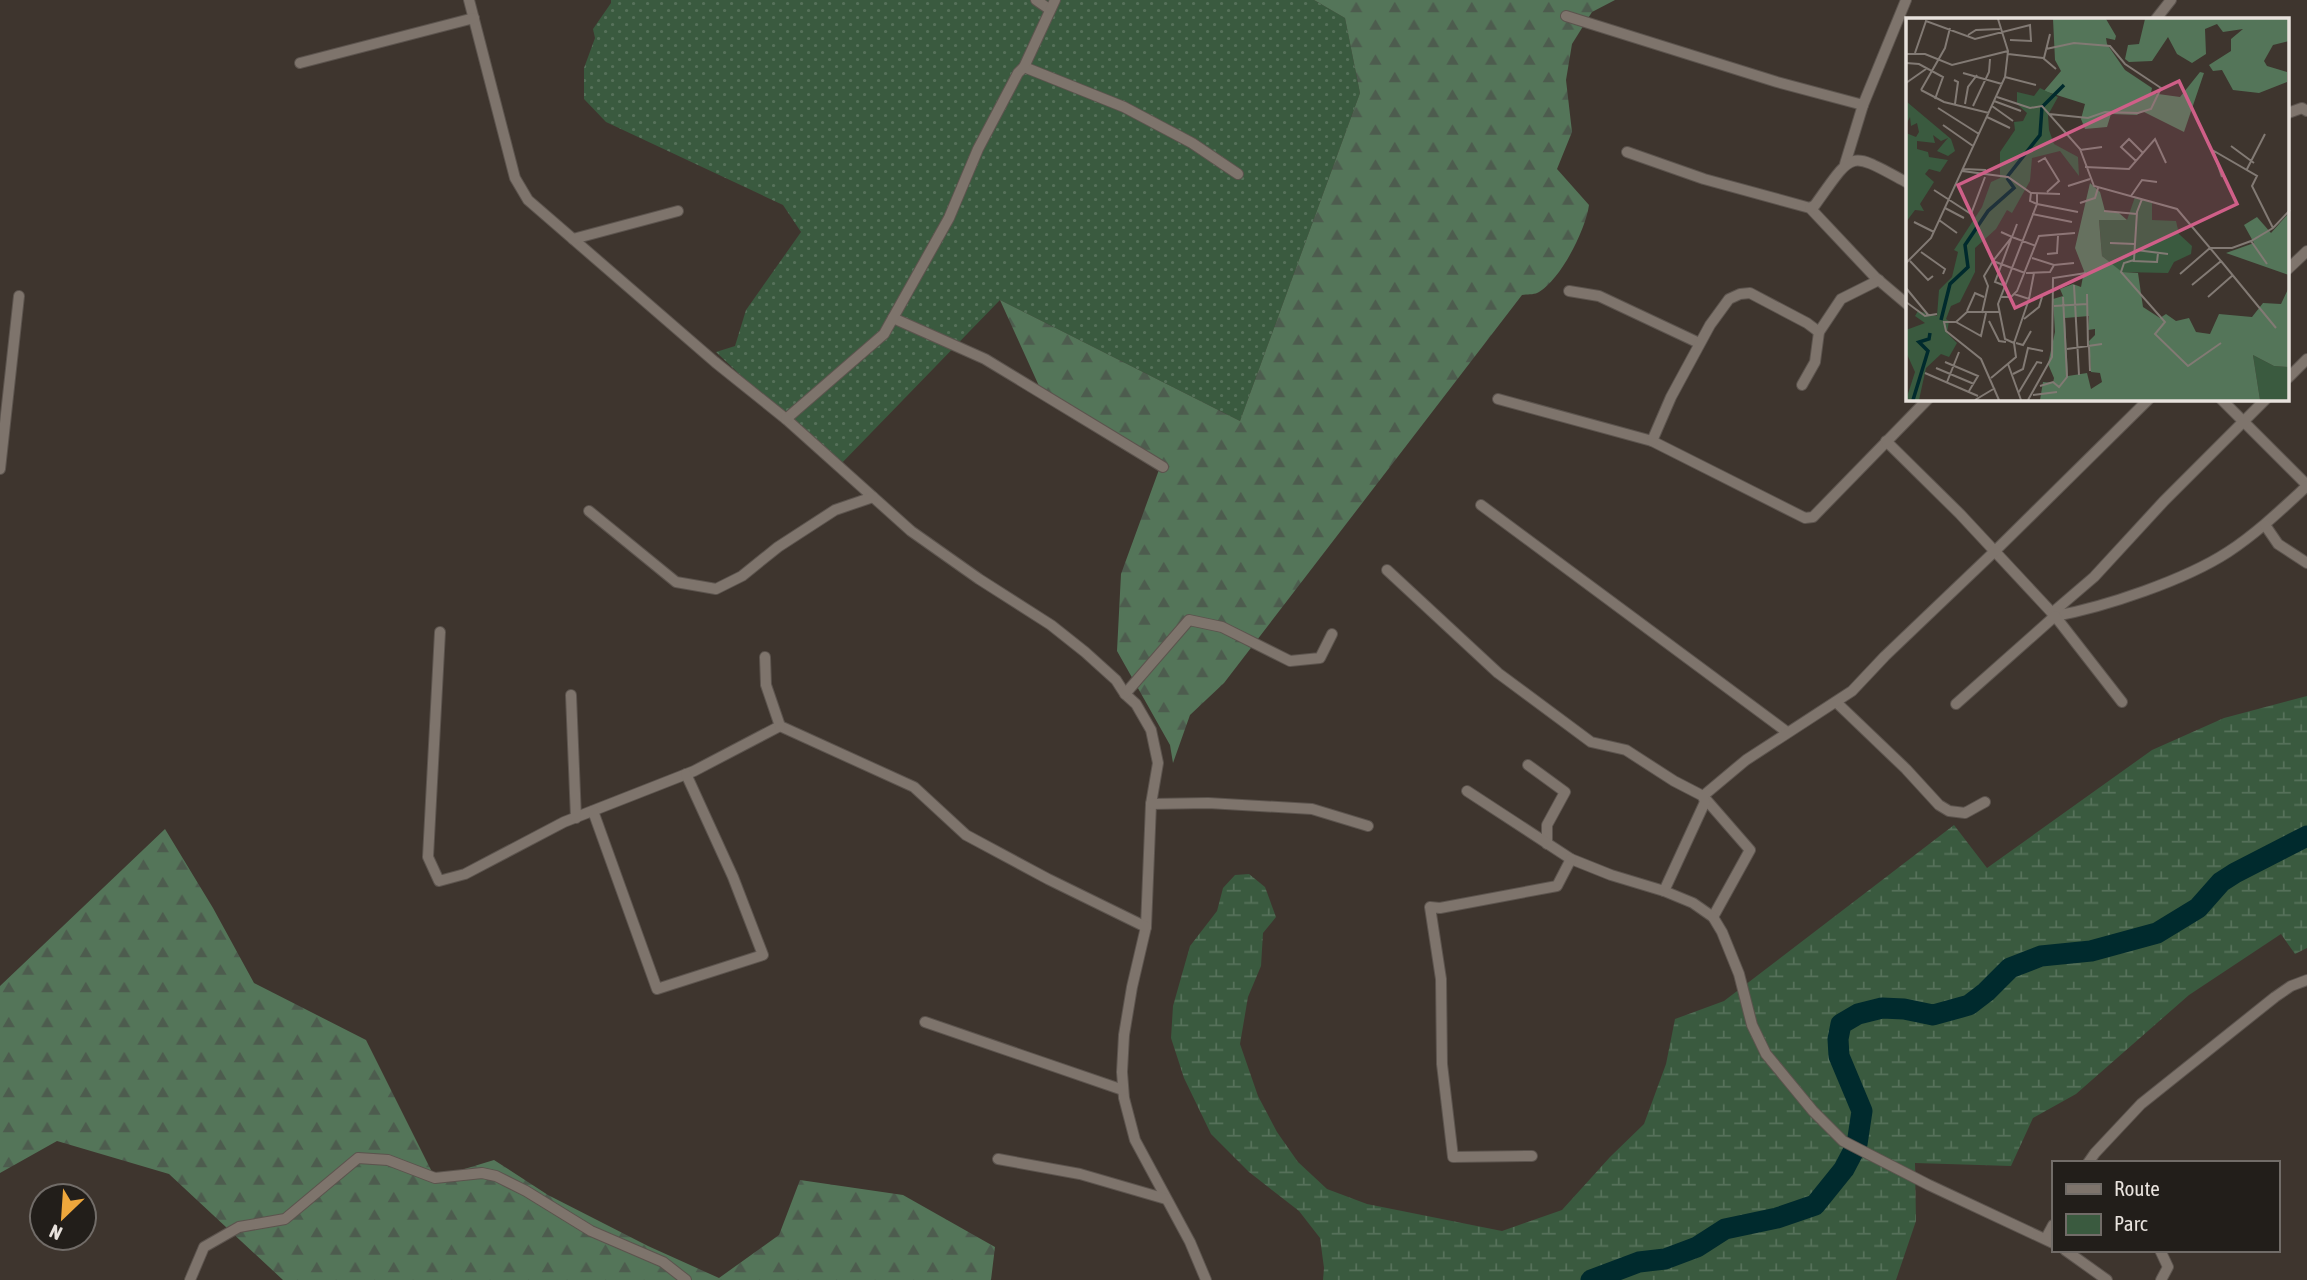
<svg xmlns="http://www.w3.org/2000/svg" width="2307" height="1280" font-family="'Asap Condensed',sans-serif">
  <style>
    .green { fill: url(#green-dots) }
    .forest { fill: url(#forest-firs) }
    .wetland { fill: url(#wetland-marsh) }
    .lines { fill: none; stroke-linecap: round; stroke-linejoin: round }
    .river { stroke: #002a2d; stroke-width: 21 }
    .minor-casing { stroke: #5c544e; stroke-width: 12 }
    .minor { stroke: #7e746c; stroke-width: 10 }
    .inset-river { fill: none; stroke: #002a2d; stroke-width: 3.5 }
    .inset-road { fill: none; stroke: #827a74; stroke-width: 2 }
    .view { fill: #cf5f88; fill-opacity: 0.15; stroke: #cf5f88; stroke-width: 3.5 }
    .inset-edge { fill: none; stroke: #e8e2dd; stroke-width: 3.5 }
  </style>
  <defs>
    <pattern id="green-dots" width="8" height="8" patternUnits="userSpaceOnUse" patternTransform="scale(1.75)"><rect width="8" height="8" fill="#3a5a3f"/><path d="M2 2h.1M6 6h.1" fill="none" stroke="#56715a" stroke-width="1.8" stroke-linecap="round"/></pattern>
    <pattern id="forest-firs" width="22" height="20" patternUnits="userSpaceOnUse" patternTransform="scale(1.75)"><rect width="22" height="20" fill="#547559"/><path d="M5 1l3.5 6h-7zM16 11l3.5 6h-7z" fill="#4d5c4e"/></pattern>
    <pattern id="wetland-marsh" width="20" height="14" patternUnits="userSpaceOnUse" patternTransform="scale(1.75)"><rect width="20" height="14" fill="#3a5a3f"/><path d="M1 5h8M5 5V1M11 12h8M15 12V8" fill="none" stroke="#56715a"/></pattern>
  </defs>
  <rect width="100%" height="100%" fill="#3e352e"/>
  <!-- green -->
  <polygon class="green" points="611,0 1314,0 1345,18 1360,93 1240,421 1000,300 838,467 716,352 735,346 746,310 801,232 783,205 606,122 584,99 584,68 595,38 593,29 611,3"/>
  <!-- forest -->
  <g class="forest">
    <path d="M1314 0H1615L1592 12 1572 44 1566 80 1572 132 1557 169 1589 205C1586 229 1561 279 1539 292 1535 295 1527 294 1522 295L1224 683 1190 715 1173 763 1170 745 1117 651 1121 574 1160 467 1044 397 1000 300 1240 421 1360 93 1345 18Z"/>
    <polygon points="165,829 213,908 254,983 366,1040 435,1178 494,1160 548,1195 648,1246 719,1278 779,1235 800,1180 903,1195 995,1247 991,1280 283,1280 169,1174 57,1141 0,1173 0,986"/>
  </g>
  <!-- wetland -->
  <polygon class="wetland" points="2307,696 2307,948 2295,954 2281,934 2189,995 2076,1094 2033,1118 2011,1166 1915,1163 1916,1221 1896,1280 1323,1280 1324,1268 1320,1238 1299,1211 1249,1172 1211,1134 1184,1078 1171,1038 1173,1006 1190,946 1217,911 1223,888 1235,875 1249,874 1265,887 1276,917 1263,933 1261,966 1248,997 1240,1044 1258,1096 1277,1132 1298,1162 1327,1189 1367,1204 1502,1231 1562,1210 1610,1157 1644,1124 1666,1064 1675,1019 1724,1001 1954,825 1987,868 2152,750 2224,718"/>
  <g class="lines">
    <!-- river -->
    <g class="river">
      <polyline points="1857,1144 1862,1111 1839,1056 1838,1039 1841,1024 1858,1014 1882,1008 1904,1009 1933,1015 1969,1005 1986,992 2010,968 2041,956 2091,951 2157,933 2198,908 2221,882 2235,873 2307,836"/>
      <polyline points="1591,1280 1639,1262 1665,1259 1697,1247 1725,1229 1777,1218 1815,1205 1844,1169 1854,1150"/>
    </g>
    <defs>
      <g id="minor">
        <polyline points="469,0 515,178 528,200 715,362 786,419 911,531 979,579 1051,625 1085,652 1116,680 1125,694 1136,704 1151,730 1158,763 1151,804 1146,927 1132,987 1124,1035 1122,1072 1124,1098 1135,1140 1190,1242 1206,1280"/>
        <polyline points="1036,0 1049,9"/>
        <polyline points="1566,16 1777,82 1863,105 1906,0"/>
        <polyline points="2156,19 2171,0"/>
        <polyline points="300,63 474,18"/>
        <polyline points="1024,67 1124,107 1192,143 1238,174"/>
        <polyline points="2288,113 2302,108 2307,111"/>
        <polyline points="1627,152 1704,179 1810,208 1875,277 1908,305"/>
        <polyline points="1845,164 1863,105"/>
        <path d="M1810 208 1815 205C1855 149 1848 151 1908 183"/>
        <polyline points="573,239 678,211"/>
        <polyline points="2288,269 2307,251"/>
        <polyline points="1569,291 1599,296 1699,343"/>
        <polyline points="893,318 985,359 1163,467"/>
        <polyline points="2288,378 2307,359"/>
        <polyline points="1802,385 1815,362 1819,332 1841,299 1879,280"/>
        <polyline points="1498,399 1652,441 1805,518 1813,517 1928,399"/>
        <polyline points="2221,399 2307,485"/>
        <polyline points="786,419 884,334 949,218 978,149 1018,73 1024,67 1055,0"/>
        <polyline points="1652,441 1671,397 1710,325 1729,299 1740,294 1750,293 1807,323 1819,332"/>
        <path d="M1886 441 1960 514 2055 616C2105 607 2185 580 2228 552 2257 533 2282 509 2307 486"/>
        <polyline points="0,469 19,296"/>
        <polyline points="1481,505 1787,732"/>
        <polyline points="589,511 676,582 716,589 742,576 778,547 835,510 873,497"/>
        <polyline points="2265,525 2278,544 2307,563"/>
        <polyline points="1387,570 1498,673 1591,742 1626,750 1674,781 1703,796 1750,850 1713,917"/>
        <polyline points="2052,613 2094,577 2164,501 2266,399"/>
        <polyline points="440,632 428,857 439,881 465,874 564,822 694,771 780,726 914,787 966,835 1048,879 1146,927"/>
        <polyline points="765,657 766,685 780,726"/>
        <polyline points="1125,694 1189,620 1222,627 1290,661 1320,658 1332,634"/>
        <polyline points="571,695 576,818"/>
        <polyline points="1836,702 1906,769 1939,805 1949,811 1965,813 1985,802"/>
        <polyline points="1956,704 2055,616 2122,702"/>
        <polyline points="1528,765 1565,792 1547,825 1547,844"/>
        <polyline points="1467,791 1571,859 1611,875 1664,891 1693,903 1713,917 1722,932 1739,974 1752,1025 1766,1054 1813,1111 1843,1141 1929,1185 2053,1243"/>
        <polyline points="1151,804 1208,803 1312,809 1368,826"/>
        <polyline points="593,811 657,989 763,955 733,877 686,774"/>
        <polyline points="1664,891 1705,802 1703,796 1746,760 1852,691 1885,656 1995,551 2149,399"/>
        <polyline points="925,1022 1123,1090"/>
        <polyline points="1532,1156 1453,1157 1442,1064 1441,979 1430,907 1440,908 1557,886 1571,859"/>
        <polyline points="998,1159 1080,1174 1166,1199"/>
        <polyline points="2088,1163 2095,1153 2141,1104 2275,997 2291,986 2307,980"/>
        <polyline points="2046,1238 2053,1225"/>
        <polyline points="2065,1250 2107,1280"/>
        <polyline points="2160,1250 2168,1267 2161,1280"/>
        <polyline points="190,1280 204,1247 239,1227 285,1219 358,1158 388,1160 435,1178 482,1173 496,1176 526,1191 591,1231 663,1262 686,1280"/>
      </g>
    </defs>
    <!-- minor casing -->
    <use href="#minor" class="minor-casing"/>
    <!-- minor -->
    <use href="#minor" class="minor"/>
  </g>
  <!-- overview -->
  <g transform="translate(1906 18)">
    <rect width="383" height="383" fill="#3e352e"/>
    <path d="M1 84 45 121 49 133 42 138 31 133 42 120 35 123 27 117 29 125 11 123V131L22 134 23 139 42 142 34 154 23 151 19 156 28 164 14 186 18 193 9 192 0 204V115L10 119 13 114 11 105 5 108 4 99 0 107ZM229 179 246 185V202L270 203 273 216 286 228 285 236 268 244 262 255 215 254 196 238 193 201 221 202ZM347 337 368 348 383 349V382H354Z" fill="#3a5a3f"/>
    <path d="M147 1H200L210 18 209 22 200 20 201 26 219 52 246 70 245 75 274 79 294 54 298 55 278 114 236 93 231 97 205 96 201 109 179 111 175 101 179 86 138 73 155 53 149 42ZM239 1H383V23L367 27 358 43 361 48 381 54V64L353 75 327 72 316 52 307 53 303 47 325 33V21L337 11 317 14 311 6 299 11 300 36 286 45 271 36 262 19 246 43 223 44 219 41 222 27 233 26ZM184 165 194 174 199 193 213 195 221 202H193L196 238 216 254 232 255 237 289 254 300 260 296 270 303 283 300 290 314 304 316 313 296 346 299 357 285 375 286 383 269V349L368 348 347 337 354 382H134L137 364 147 365 148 360 142 346 149 314 147 281 157 278 154 271 167 266 175 269 178 253 169 230ZM183 298 182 312 189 311V317L183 323 185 354 194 355 196 364 185 371 181 355 162 358 159 300ZM383 195V257L320 235 348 225 338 207 351 199 365 215Z" fill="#547559" fill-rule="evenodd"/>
    <path d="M134 70 152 79 142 97 143 112 148 126 172 139 173 158 154 133 126 140 124 163 106 195 101 192 90 211 69 230V254L54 284 45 288 40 301 43 303 41 315 51 325 43 339 35 336 20 350 13 382H0L9 354 0 334V312L19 305 9 298 12 293 31 298 33 272 46 259 52 234 48 232 76 189 85 164 94 160V134L109 112 108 104 117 103 121 95 111 86V74L128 78Z" fill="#3a5a3f"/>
    <path class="inset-river" d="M101 159 134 117 136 89 158 67M35 302 44 266 62 249 59 227 82 193 108 170 101 160M7 382 22 333 13 324 23 321 24 315"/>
    <path class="inset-road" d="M62 17 70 12 94 11M140 31 168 25 204 28 219 46 255 70 245 91 232 95 199 94 182 100 143 96M9 35 20 3 69 21 124 7 125 23 104 22M0 36H19L46 47 102 33M102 36 137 40 150 51M138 40 144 16M0 45 13 46 37 59 29 81M57 55 96 66M99 59 130 67M48 62 52 64 49 86M0 65 20 51M15 72 38 84 83 95M15 72 39 30 44 10M91 79 124 90 136 88 174 131 188 168 271 191 304 230H326L345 223 367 210 384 192M88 83 115 93M59 86 62 69 71 57M67 88 83 54 84 41M86 88 107 103M32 90 73 116M81 99 104 110M37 107 67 128M325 128 348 145M174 132 196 129M307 132 316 159M308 133 351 158 346 168 367 210M230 143 215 129 223 121 237 135M132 144 139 140 153 163 141 174M179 149 223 151 249 121 260 145M57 151 80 152M341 151 359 116M56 153 102 159 125 175 154 176M162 168 184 161M28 172 65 196 79 159M125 175 124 183 131 186 172 194M225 178 236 162 251 164M236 181 231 194 228 242 218 245 215 254 259 304 249 316 282 348 315 325M174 185 189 180 192 170M39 190 58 200M198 193 231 196M126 196 166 204M33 202 51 215M8 204 28 214M95 214 106 219 111 206M345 223 361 246M204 225 229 226M230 232 262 236M15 234 39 251 37 256M141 236 151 235 152 218M126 240 148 247 168 245M4 243 22 262 27 258M227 243 251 244 252 235M315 243 370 310M0 245 25 220 99 59 102 33 92 1M119 255 87 243 106 219 130 228M120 255 144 254 148 247M274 256 304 230 315 243 286 267M97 267 89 264 105 221M168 267 173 357M0 270 23 298M108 276 123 281 128 255M181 276 182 329M95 279H105L111 273 133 218 169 215M302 279 327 257M0 284 19 298 31 296M148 288 181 286M61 293 69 275 78 279M93 294H61L50 304H38L40 313 75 341 93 382M76 295 82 268 78 258 87 243M118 301 133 289 136 279M83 303 93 323 100 324M50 304 75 318 80 295M108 325 99 321 92 286 131 186V175M110 325 117 327 125 313M183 328 184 353M161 331 196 326M39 344 72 358 63 373M102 346 115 382M30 350 68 366M19 355 72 378M107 356 117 351 122 330 137 333M85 360 110 339 108 325 123 281M41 364 53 334M134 368 147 364 153 369 161 359 157 279M113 374 131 344 136 345M127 377 151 374M69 382 89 370M122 382 146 339 147 260 180 255"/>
    <path class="view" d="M273 63 331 186 109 290 52 167Z"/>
    <rect width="383" height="383" class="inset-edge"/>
  </g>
  <!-- legend -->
  <rect x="2052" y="1161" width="228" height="91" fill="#221e1a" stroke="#716c68" stroke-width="2"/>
  <rect x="2066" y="1184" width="35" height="10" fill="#7e746c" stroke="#716c68" stroke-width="2"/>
  <text x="2114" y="1196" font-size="21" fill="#e8e2dd">Route</text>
  <rect x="2066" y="1214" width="35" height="21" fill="#3a5a3f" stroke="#716c68" stroke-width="2"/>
  <text x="2114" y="1231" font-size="21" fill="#e8e2dd">Parc</text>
  <!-- north arrow -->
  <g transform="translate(63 1217) rotate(205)"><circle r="33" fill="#221e1a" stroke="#716c68" stroke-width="2"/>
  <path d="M0-5L12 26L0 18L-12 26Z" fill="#eea73c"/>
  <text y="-10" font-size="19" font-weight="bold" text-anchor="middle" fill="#e8e2dd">N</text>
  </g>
</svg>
